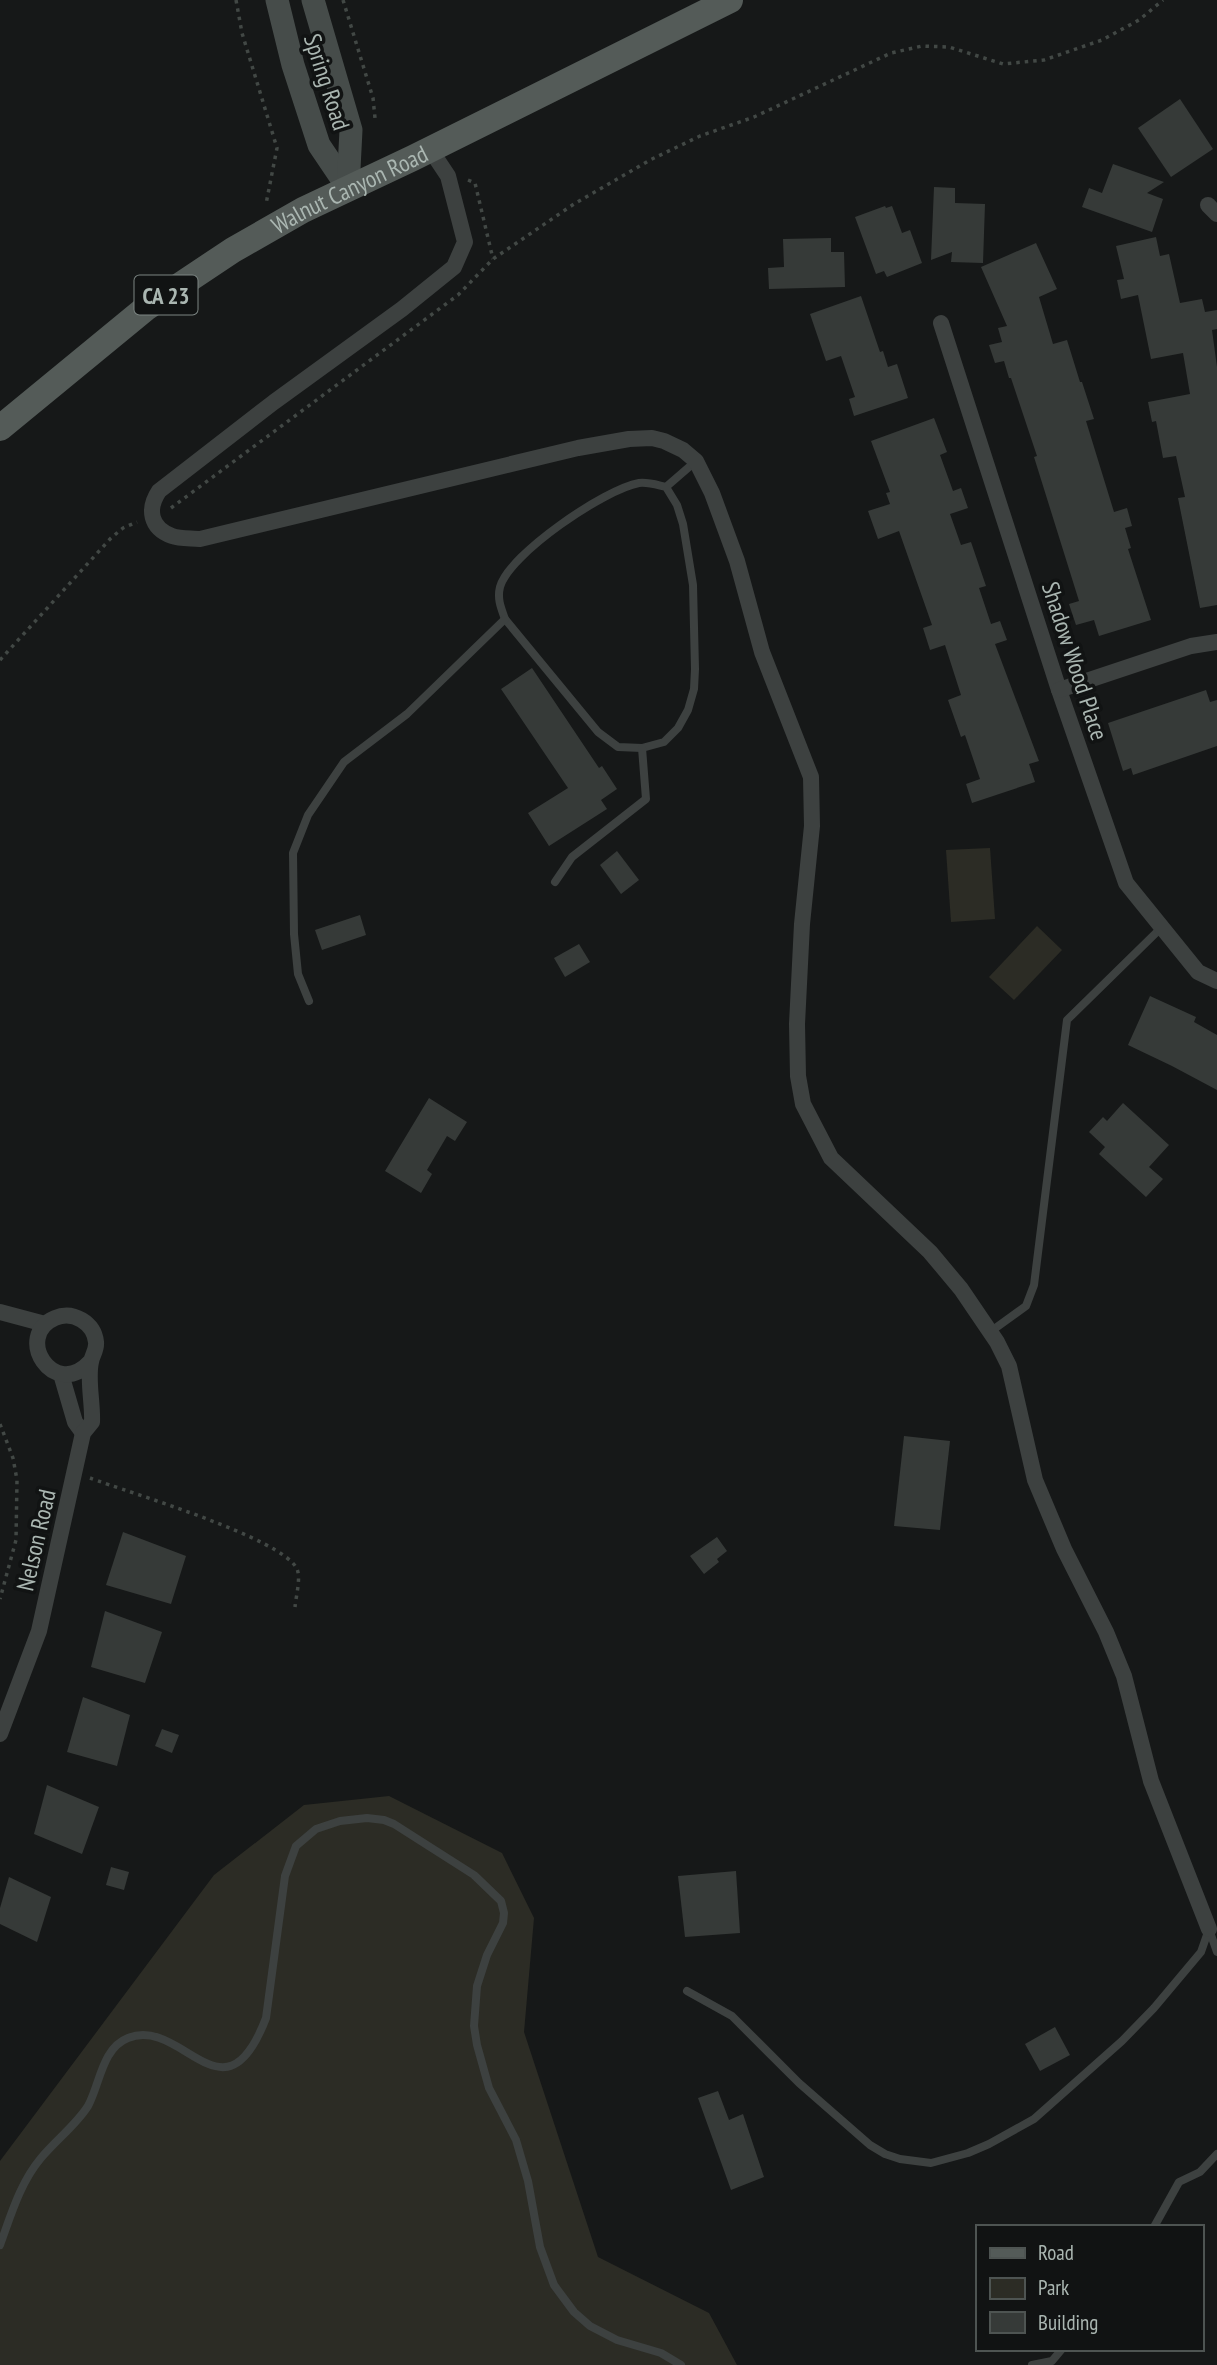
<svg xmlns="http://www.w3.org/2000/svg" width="1217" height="2365" font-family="'PT Sans Narrow',sans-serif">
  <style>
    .green { fill: #2c2c25 }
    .building { fill: #363a38 }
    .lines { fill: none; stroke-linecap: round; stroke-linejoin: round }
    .path { stroke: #424845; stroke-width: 3.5; stroke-dasharray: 3.5 5; stroke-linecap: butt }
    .service { stroke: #3d4140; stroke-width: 8 }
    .minor { stroke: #3d4140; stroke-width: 16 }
    .secondary { stroke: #464c4a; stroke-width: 23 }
    .primary { stroke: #545b58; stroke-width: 26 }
    .labels { text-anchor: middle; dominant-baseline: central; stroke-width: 7; stroke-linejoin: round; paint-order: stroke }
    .shield { fill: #111313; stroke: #7c8582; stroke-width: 2 }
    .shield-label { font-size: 23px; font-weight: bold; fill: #aab6b1 }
    .street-label { font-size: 24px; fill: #aab6b1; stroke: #111313 }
  </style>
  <rect width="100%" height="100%" fill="#161818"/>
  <!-- green -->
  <g class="green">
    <polygon points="990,848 995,919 951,922 946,850"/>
    <polygon points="1037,926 1062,950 1014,1000 989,977"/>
    <polygon points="389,1796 502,1853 534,1918 524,2032 598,2257 709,2313 737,2365 0,2365 0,2161 214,1875 304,1805"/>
  </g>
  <!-- building -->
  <g class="building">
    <polygon points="1180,99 1213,149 1171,177 1138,128"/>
    <polygon points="1113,164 1164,182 1147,193 1163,199 1152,232 1082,207 1089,188 1102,193"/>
    <polygon points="934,187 955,188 955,203 985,204 983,263 951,262 952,252 931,260"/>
    <polygon points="885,206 886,208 892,206 902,233 910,230 922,263 887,277 884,271 876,274 855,217"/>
    <polygon points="1156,237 1160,256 1169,254 1180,303 1202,299 1205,312 1217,310 1217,329 1212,330 1217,367 1217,605 1200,608 1178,498 1185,497 1176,456 1163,458 1156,421 1152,422 1148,402 1190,394 1183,353 1151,359 1138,295 1121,299 1117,280 1124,279 1116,246"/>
    <polygon points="831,238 831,252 844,252 845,287 769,289 768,268 784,267 783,239"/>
    <polygon points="1036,243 1057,289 1039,297 1053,344 1067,340 1080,382 1082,382 1094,419 1086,421 1114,512 1127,508 1132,526 1125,528 1131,548 1128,549 1151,620 1099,636 1094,620 1076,625 1069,604 1079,601 1034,457 1037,456 1011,378 1009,378 1004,361 995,363 989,345 1002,342 998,328 1007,326 981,267"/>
    <polygon points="861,296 880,352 883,351 888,367 897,364 908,398 854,416 849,399 855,397 841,356 826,361 810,314"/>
    <polygon points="934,418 947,452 940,455 953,491 961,488 968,508 950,514 961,545 971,542 986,586 979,588 991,624 1000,621 1007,640 995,644 1039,761 1029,764 1035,782 972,803 966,784 980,779 965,735 961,737 948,700 961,695 945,645 930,650 923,628 932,625 899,531 878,539 868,511 890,504 886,493 890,492 871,441"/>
    <polygon points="532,668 599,768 602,766 617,789 601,800 607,809 549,846 528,813 568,788 501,689"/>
    <polygon points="1206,690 1210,702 1217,700 1217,746 1133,775 1131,768 1123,771 1108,723"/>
    <polygon points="617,851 639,880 621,894 600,865"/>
    <polygon points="360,915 366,935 322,950 315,930"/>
    <polygon points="579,944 590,962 565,977 554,958"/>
    <polygon points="1150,996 1196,1017 1194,1022 1217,1035 1217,1090 1172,1066 1128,1045"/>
    <polygon points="429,1098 467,1122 455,1141 447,1136 427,1170 432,1174 421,1193 385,1171"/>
    <polygon points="1123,1103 1169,1145 1149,1167 1163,1179 1146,1197 1099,1154 1105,1147 1089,1132 1103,1117 1107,1121"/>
    <polygon points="904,1436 950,1441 940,1530 894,1526"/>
    <polygon points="123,1532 186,1556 171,1604 106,1585"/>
    <polygon points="717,1537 727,1551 717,1559 719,1562 704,1574 690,1556"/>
    <polygon points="105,1611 162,1632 145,1683 91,1667"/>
    <polygon points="83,1697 130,1715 117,1766 67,1752"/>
    <polygon points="162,1729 179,1735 172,1753 155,1746"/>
    <polygon points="47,1785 99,1807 82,1854 34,1834"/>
    <polygon points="111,1867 129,1872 124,1890 106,1885"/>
    <polygon points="736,1871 740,1933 685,1937 678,1876"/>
    <polygon points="9,1877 51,1897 37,1942 0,1924 0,1908"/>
    <polygon points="1055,2027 1070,2055 1040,2071 1025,2044"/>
    <polygon points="718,2091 729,2120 743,2114 764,2177 731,2190 698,2098"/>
  </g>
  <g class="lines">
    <!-- path -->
    <g class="path">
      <polyline points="236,0 242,33 277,148 266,204"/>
      <polyline points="343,0 373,98 375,118"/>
      <polyline points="468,180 475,183 493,259"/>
      <polyline points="171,508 458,295 493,259 574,204 650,160 700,136 754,117 891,53 922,46 949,47 1003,64 1044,60 1102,40 1139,20 1163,0"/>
      <polyline points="0,660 111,538 123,528 137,522"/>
      <polyline points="0,1424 13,1458 17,1480 16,1540 0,1599"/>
      <path d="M90 1478C127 1492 283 1538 297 1569 301 1578 296 1596 295 1607"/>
    </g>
    <!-- service -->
    <g class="service">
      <path d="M666 487 677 505 683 524 693 585 695 669 694 689 688 710 678 728 664 742 642 748 618 747 598 732 505 619C501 608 497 599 500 587 509 554 605 489 639 483 649 482 657 485 666 487L696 461"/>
      <polyline points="555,882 572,857 646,799 642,748"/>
      <polyline points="309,1001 298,974 294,934 293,853 308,815 344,762 407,714 505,619"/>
      <polyline points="990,1332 1026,1306 1034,1285 1067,1020 1162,927"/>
      <polyline points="1210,1932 1217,1952"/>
      <polyline points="687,1991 732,2016 799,2083 870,2145 885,2154 900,2159 931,2163 968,2153 989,2144 1034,2119 1122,2041 1154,2008 1201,1952 1209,1929"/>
      <polyline points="1154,2227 1179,2182 1200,2172 1217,2154"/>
      <path d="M0 2245C11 2215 20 2183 41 2158 56 2140 76 2125 88 2106 100 2084 102 2048 128 2038 183 2016 224 2128 266 2018L285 1876 296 1846 316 1829 340 1821 367 1818 384 1820 394 1824 474 1875 501 1901 504 1913 503 1923 487 1955 477 1986 474 2026 477 2045 489 2088 516 2140 528 2181 540 2247 554 2285 574 2312 590 2326 617 2340 661 2353 681 2365"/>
      <polyline points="1032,2365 1052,2361 1062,2349"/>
    </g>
    <!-- minor -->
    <g class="minor">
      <path d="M430 149 448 176 465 242 454 267 402 309 274 402 159 491C147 509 150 528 172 536 180 539 192 538 200 539L578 448 629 439 652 438 664 441 683 450 696 461 712 493 737 561 762 652 811 777 812 826 802 924 797 1024 798 1076 803 1104 831 1158 930 1252 961 1289 997 1342 1009 1366 1035 1480 1064 1549 1106 1632 1124 1676 1151 1781 1209 1929"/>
      <polyline points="1208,205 1217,214"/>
      <polyline points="941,323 1059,690 1126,883 1198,972 1217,981"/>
      <polyline points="1059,690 1191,646 1217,642"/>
      <polyline points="0,1312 45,1324"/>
      <polyline points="61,1374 75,1422 83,1433"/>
      <path d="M0 1734 39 1631 83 1433 92 1422C93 1404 87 1379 91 1362 92 1355 97 1350 96 1342 94 1323 73 1310 55 1318 13 1336 54 1401 90 1362"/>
    </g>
    <!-- secondary -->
    <g class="secondary">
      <polyline points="277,0 293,65 319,145 348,188"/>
      <polyline points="313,0 351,130 348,188"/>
    </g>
    <!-- primary -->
    <path class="primary" id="s1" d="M0 428 146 308 233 250 303 210 413 158 730 0"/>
  </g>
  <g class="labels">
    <!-- shield labels -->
    <rect class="shield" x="134.5" y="275.5" width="63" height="39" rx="5"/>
    <g class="shield-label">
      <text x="166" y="295">CA 23</text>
    </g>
    <!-- street labels -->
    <g class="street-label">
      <text transform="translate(327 82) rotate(72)">Spring Road</text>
      <text stroke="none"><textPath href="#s1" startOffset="425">Walnut Canyon Road</textPath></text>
      <text transform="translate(1075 661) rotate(72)">Shadow Wood Place</text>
      <text transform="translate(36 1540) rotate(-77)">Nelson Road</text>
    </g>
  </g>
  <!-- legend -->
  <rect x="976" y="2225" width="228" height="126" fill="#111313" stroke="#4e5452" stroke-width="2"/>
  <rect x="990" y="2248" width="35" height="10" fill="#545b58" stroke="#4e5452" stroke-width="2"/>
  <text x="1038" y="2260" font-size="21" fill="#aab6b1">Road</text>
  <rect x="990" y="2278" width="35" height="21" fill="#2c2c25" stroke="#4e5452" stroke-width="2"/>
  <text x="1038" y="2295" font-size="21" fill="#aab6b1">Park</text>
  <rect x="990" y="2312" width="35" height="21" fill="#363a38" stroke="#4e5452" stroke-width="2"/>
  <text x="1038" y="2330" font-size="21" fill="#aab6b1">Building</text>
</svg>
